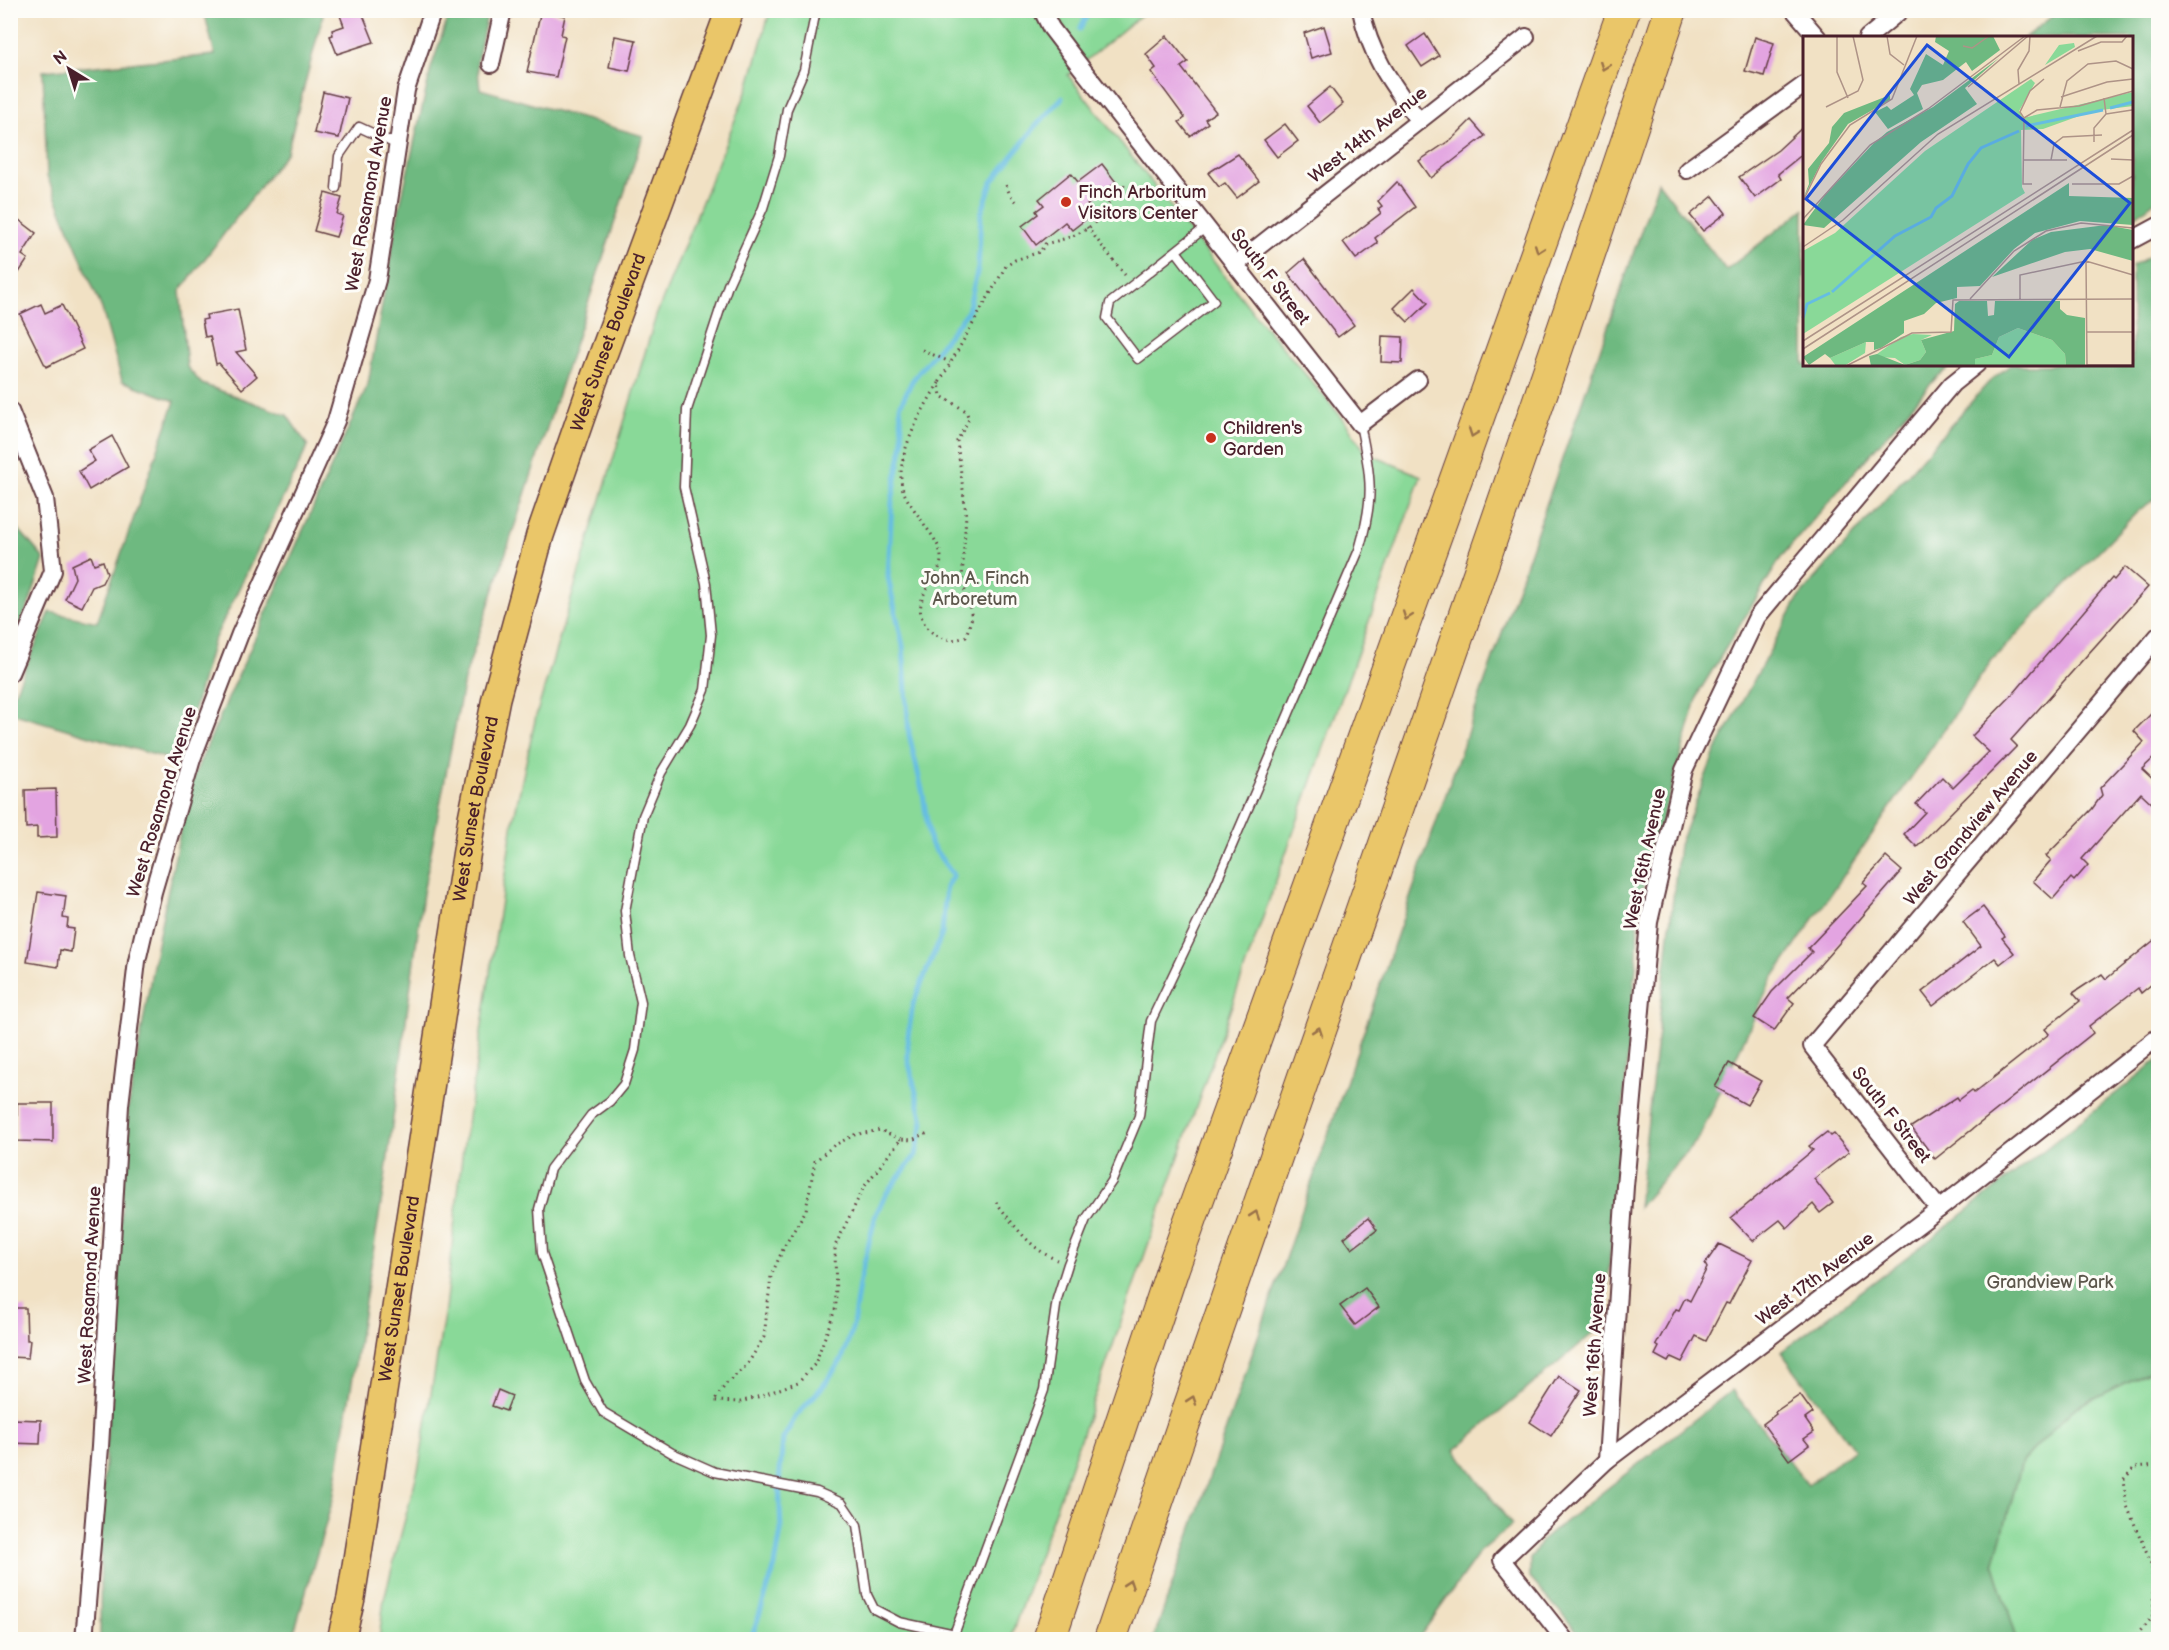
<svg xmlns="http://www.w3.org/2000/svg" width="2169" height="1650" font-family="'Balsamiq Sans',sans-serif">
  <style>
    .green { fill: #89d998; stroke: #6a7c62; stroke-width: 1.5 }
    .forest { fill: #6eb980; stroke: #5c6c56; stroke-width: 1.5 }
    .lines { fill: none; stroke-linecap: round; stroke-linejoin: round }
    .stream { stroke: #65bde2; stroke-width: 5 }
    .building { fill: #e3a4e1 }
    .service-casing { stroke: #633c42; stroke-width: 11 }
    .minor-casing { stroke: #633c42; stroke-width: 20 }
    .primary-casing { stroke: #633c42; stroke-width: 30 }
    .motorway-casing { stroke: #633c42; stroke-width: 34 }
    .path { stroke: #633c42; stroke-width: 3; stroke-dasharray: 1.5 4.5; stroke-linecap: butt }
    .service { stroke: #fff; stroke-width: 8 }
    .minor { stroke: #fff; stroke-width: 16 }
    .primary { stroke: #eac669; stroke-width: 27 }
    .motorway { stroke: #eac669; stroke-width: 32 }
    .oneway { stroke: #9a724a }
    .poi-dot { fill: #c8321e; stroke: #fdfcf7; stroke-width: 2 }
    .labels { text-anchor: middle; dominant-baseline: central; stroke-width: 6; stroke-linejoin: round; paint-order: stroke }
    .street-label { font-size: 18px; fill: #4a1f2b; stroke: #fdfcf7 }
    .poi-label { font-size: 18px; fill: #4a1f2b; stroke: #fdfcf7; text-anchor: start }
    .park-label { font-size: 18px; fill: #5d574c; stroke: #fdfcf7 }
    .inset-river { fill: none; stroke: #65bde2; stroke-width: 3 }
    .inset-road { fill: none; stroke: #ae9387; stroke-width: 1.5 }
    .view { fill: #1d4ed8; fill-opacity: 0.15; stroke: #1d4ed8; stroke-width: 3 }
    .inset-edge { fill: none; stroke: #4a1f2b; stroke-width: 3 }
  </style>
  <rect width="100%" height="100%" fill="#fdfcf7"/>
  <filter id="ink" filterUnits="userSpaceOnUse"><feTurbulence type="fractalNoise" baseFrequency=".0167" numOctaves="2"/><feDisplacementMap in="SourceGraphic" scale="12" xChannelSelector="R" yChannelSelector="G"/><feConvolveMatrix kernelMatrix="1 2 1 2 8 2 1 2 1" color-interpolation-filters="sRGB"/></filter>
  <filter id="wash" filterUnits="userSpaceOnUse"><feTurbulence type="fractalNoise" baseFrequency=".008" numOctaves="4" result="noise"/><feDisplacementMap in="SourceGraphic" scale="24" xChannelSelector="R" yChannelSelector="G"/><feGaussianBlur stdDeviation="1.35" result="paint"/><feColorMatrix in="noise" values="0 0 0 0 0 0 0 0 0 0 0 0 0 0 0 0 0 1.4 0 .05"/><feComposite in="paint" operator="in"/></filter>
  <g filter="url(#wash)">
    <rect width="100%" height="100%" fill="#f1e1c4"/>
    <!-- green -->
    <g class="green">
      <polygon points="770,11 1146,11 1068,75 1256,316 1344,420 1366,453 1421,476 1253,945 1010,1639 379,1640 384,1599 419,1466 445,1309 462,1157 513,822 536,716 656,316 749,85"/>
      <polygon points="2158,1367 2158,1639 2017,1639 1994,1565 2022,1462 2072,1409"/>
    </g>
    <!-- forest -->
    <g class="forest">
      <polygon points="204,11 324,11 287,152 180,291 187,367 202,384 287,415 308,446 213,642 179,762 11,713 10,703 50,612 97,622 175,401 122,381 102,309 47,176 43,71 215,55"/>
      <polygon points="450,11 488,11 477,61 480,89 643,136 464,680 423,893 385,1179 333,1499 292,1639 100,1640 101,1524 128,1109 156,948 190,784 368,384 399,210 431,68"/>
      <polygon points="2059,11 2158,11 2158,199 2132,219 2132,38 2025,37"/>
      <polygon points="1658,182 1726,270 1804,209 1804,364 1952,365 1936,378 1782,556 1699,692 1638,905 1637,954 1604,1324 1455,1450 1512,1525 1480,1552 1418,1639 1153,1640"/>
      <polygon points="2158,252 2158,497 2139,510 1992,660 1771,981 1699,1138 1638,1208 1679,845 1715,752 1799,597 1988,383 2010,365 2132,364 2132,266"/>
      <polygon points="15,525 44,559 29,604 11,646 10,534"/>
      <polygon points="2158,1060 2158,1367 2072,1409 2022,1462 1994,1565 2017,1639 1584,1639 1530,1578 1530,1559 1542,1540 1732,1390 1808,1485 1854,1449 1781,1352 1949,1225"/>
    </g>
    <g class="lines">
      <!-- stream -->
      <g class="stream">
        <polyline points="1080,29 1090,10"/>
        <polyline points="751,1640 775,1566 781,1531 779,1482 783,1439 796,1416 824,1385 842,1359 853,1326 859,1284 876,1214 886,1194 916,1155 923,1122 908,1059 908,1036 913,1004 942,934 946,887 953,875 930,843 923,794 909,734 903,646 888,577 892,501 903,442 900,406 912,381 968,311 978,268 981,214 992,182 1036,126 1062,98"/>
      </g>
    </g>
    <g id="blocks">
      <!-- building -->
      <g class="building">
        <polygon points="338,10 361,10 374,42 337,54 330,36 333,35 332,30 344,26"/>
        <polygon points="541,10 565,16 561,35 565,36 556,77 527,72"/>
        <polygon points="1324,26 1332,52 1311,58 1304,33"/>
        <polygon points="1425,34 1439,56 1422,67 1408,46"/>
        <polygon points="615,36 636,40 629,71 609,67"/>
        <polygon points="1167,36 1188,62 1181,67 1216,112 1205,119 1208,123 1190,136 1179,122 1185,118 1151,72 1156,68 1146,54"/>
        <polygon points="1755,37 1774,43 1764,76 1745,71"/>
        <polygon points="1330,87 1343,104 1320,123 1307,106"/>
        <polygon points="323,92 348,98 339,138 314,133"/>
        <polygon points="1471,120 1485,136 1431,178 1419,161 1453,138"/>
        <polygon points="1285,124 1298,141 1277,157 1264,140"/>
        <polygon points="1804,126 1804,153 1778,174 1781,179 1755,198 1739,177 1778,150"/>
        <polygon points="1238,154 1259,181 1237,198 1225,183 1219,187 1208,173"/>
        <polygon points="1102,164 1116,182 1087,205 1094,213 1072,230 1065,222 1036,245 1022,226 1038,214 1036,211 1044,205 1039,199 1071,173 1078,182"/>
        <polygon points="1397,182 1415,207 1375,238 1378,243 1356,259 1343,242 1381,213 1378,209 1382,206 1378,201"/>
        <polygon points="325,193 342,198 337,214 343,216 336,237 314,231"/>
        <polygon points="1713,196 1726,213 1703,231 1690,215"/>
        <polygon points="10,213 36,233 22,255 28,259 10,286"/>
        <polygon points="1304,259 1354,325 1338,337 1288,273"/>
        <polygon points="1414,288 1428,303 1408,322 1394,308"/>
        <polygon points="41,304 45,313 62,305 83,349 46,367 20,314"/>
        <polygon points="238,309 246,350 236,352 257,376 242,389 219,363 216,364 210,336 205,337 202,320 207,319 206,315"/>
        <polygon points="1382,336 1403,337 1402,363 1381,362"/>
        <polygon points="112,436 128,467 89,490 79,471 95,461 88,450"/>
        <polygon points="91,556 94,564 103,561 107,573 102,583 92,587 82,607 65,599 75,578 72,565"/>
        <polygon points="2125,567 2148,587 2011,740 2017,746 1917,847 1904,834 1925,812 1916,804 1942,777 1953,788 1989,752 1972,736 2014,693 2112,578 2114,580"/>
        <polygon points="2158,707 2158,757 2157,755 2142,769 2158,784 2158,809 2141,793 2082,859 2088,865 2074,881 2071,878 2053,899 2033,881 2051,860 2046,856 2092,809 2102,795 2100,788 2144,742 2134,731"/>
        <polygon points="56,789 57,837 37,838 37,827 26,828 25,790"/>
        <polygon points="1886,857 1902,871 1819,966 1788,998 1794,1003 1774,1031 1754,1018 1772,992 1812,952 1808,948 1867,886 1863,883"/>
        <polygon points="38,892 66,896 63,918 68,919 67,928 74,929 71,952 60,950 58,967 27,962"/>
        <polygon points="1983,907 2005,936 2002,938 2014,953 2000,964 1995,958 1933,1006 1922,992 1981,946 1963,922"/>
        <polygon points="2158,937 2158,979 2141,993 2138,988 2089,1026 2093,1033 1935,1159 1911,1127 1957,1097 1959,1100 1972,1090 1974,1093 2049,1034 2045,1029 2080,1001 2073,993 2102,974 2106,979"/>
        <polygon points="1729,1063 1761,1081 1747,1105 1715,1087"/>
        <polygon points="17,1103 53,1103 53,1142 17,1141"/>
        <polygon points="1827,1132 1831,1136 1834,1134 1849,1152 1814,1179 1833,1203 1820,1213 1813,1204 1787,1228 1780,1220 1753,1241 1731,1218 1813,1150 1809,1146"/>
        <polygon points="1368,1218 1377,1230 1352,1249 1344,1238"/>
        <polygon points="1719,1244 1752,1260 1729,1304 1726,1303 1706,1341 1696,1336 1682,1362 1671,1357 1668,1362 1655,1355 1659,1347 1656,1345 1676,1309 1679,1310 1685,1298 1690,1301 1707,1268 1705,1264"/>
        <polygon points="1365,1288 1379,1307 1355,1325 1340,1306"/>
        <polygon points="10,1308 26,1308 27,1340 30,1340 28,1358 10,1357"/>
        <polygon points="1559,1376 1581,1390 1551,1436 1530,1422"/>
        <polygon points="498,1390 512,1396 506,1411 492,1406"/>
        <polygon points="1800,1395 1813,1413 1805,1419 1814,1432 1804,1439 1809,1445 1789,1460 1763,1424 1776,1414 1775,1412"/>
        <polygon points="10,1419 41,1420 40,1444 10,1443"/>
      </g>
    </g>
  </g>
  <g filter="url(#ink)">
    <use href="#blocks" fill-opacity="0" stroke="#633c42" stroke-width="1.5"/>
    <g class="lines">
      <defs>
        <g id="service">
          <polyline points="816,10 804,70 787,109 779,156 763,208 728,285 687,410 684,487 706,583 711,635 705,690 690,725 661,773 643,816 625,911 630,956 641,1002 635,1050 624,1084 610,1101 591,1115 550,1169 539,1209 542,1253 585,1381 603,1412 672,1453 715,1472 817,1492 842,1503 857,1525 867,1595 874,1609 899,1622 955,1634"/>
          <polyline points="336,188 339,156 359,127 398,145"/>
          <polyline points="1176,251 1214,301 1138,359 1107,318 1110,303 1206,227"/>
          <path d="M952 1640 1044 1390 1057 1299 1068 1264 1086 1219 1112 1181 1139 1116 1151 1021 1210 897 1359 550C1375 495 1371 479 1360 424"/>
        </g>
        <g id="minor">
          <polyline points="1042,10 1051,28 1080,66 1360,424 1418,380"/>
          <path d="M1361 10C1370 56 1392 84 1419 121"/>
          <polyline points="1794,10 1818,38"/>
          <polyline points="1867,38 1901,10"/>
          <polyline points="491,64 503,10"/>
          <polyline points="1687,170 1804,85"/>
          <polyline points="2132,240 2158,226"/>
          <polyline points="1235,265 1526,37"/>
          <polyline points="10,411 45,498 53,571 10,673"/>
          <polyline points="1939,1209 1812,1046 2158,636"/>
          <polyline points="1607,1460 1625,1186 1649,922 1684,770 1757,617 1952,384 1977,364"/>
          <polyline points="84,1640 100,1447 120,1105 137,961 153,892 192,759 240,634 336,421 377,280 406,90 433,10"/>
          <polyline points="1565,1640 1502,1560 1607,1460 1939,1209 2158,1037"/>
        </g>
        <g id="primary">
          <path id="s1" d="M341 1640 351 1598 472 818 496 698 540 535 593 382 730 10"/>
        </g>
        <g id="motorway">
          <polyline points="1049,1640 1173,1268 1624,10"/>
          <path d="M1110 1640C1294 1095 1490 555 1671 10"/>
        </g>
      </defs>
      <!-- service casing -->
      <use href="#service" class="service-casing"/>
      <!-- minor casing -->
      <use href="#minor" class="minor-casing"/>
      <!-- primary casing -->
      <use href="#primary" class="primary-casing"/>
      <!-- motorway casing -->
      <use href="#motorway" class="motorway-casing"/>
      <!-- path -->
      <g class="path">
        <polyline points="1006,185 1010,195 1018,203"/>
        <polyline points="1087,227 1125,275"/>
        <polyline points="922,350 950,362"/>
        <path d="M939 383C923 408 893 458 903 490 907 501 916 512 922 521 929 532 941 545 941 558 941 576 923 587 921 604 916 628 945 648 966 636L972 617 962 580 966 514 957 441 969 419 966 411 941 396 939 383 1006 266 1015 260 1040 252 1045 244C1064 239 1088 234 1100 216 1110 202 1113 194 1127 183"/>
        <polyline points="901,1139 880,1130 854,1135 833,1146 815,1161 806,1210 784,1247 771,1276 764,1337 747,1365 726,1384 714,1401 740,1402 761,1396 798,1382 815,1364 836,1307 835,1246 864,1187 901,1139 912,1140 928,1133"/>
        <path d="M996 1202C1013 1224 1030 1249 1057 1260"/>
        <polyline points="2133,1640 2154,1614 2152,1566 2127,1506 2123,1480 2135,1467 2158,1465"/>
      </g>
      <!-- service -->
      <use href="#service" class="service"/>
      <!-- minor -->
      <use href="#minor" class="minor"/>
      <!-- primary -->
      <use href="#primary" class="primary"/>
      <!-- motorway -->
      <use href="#motorway" class="motorway"/>
    </g>
    <!-- one-way arrows -->
    <defs><path id="oneway-chevron" d="M-2-3.5L2.5 0L-2 3.5" fill="none" stroke-width="1.6" stroke-linecap="round" stroke-linejoin="round" transform="scale(1.5)"/></defs>
    <g class="oneway">
      <use href="#oneway-chevron" transform="translate(1604 66) rotate(110)"/>
      <use href="#oneway-chevron" transform="translate(1539 249) rotate(110)"/>
      <use href="#oneway-chevron" transform="translate(1473 433) rotate(110)"/>
      <use href="#oneway-chevron" transform="translate(1407 616) rotate(110)"/>
      <use href="#oneway-chevron" transform="translate(1318 1031) rotate(-71)"/>
      <use href="#oneway-chevron" transform="translate(1255 1215) rotate(-71)"/>
      <use href="#oneway-chevron" transform="translate(1192 1400) rotate(-71)"/>
      <use href="#oneway-chevron" transform="translate(1129 1584) rotate(-71)"/>
    </g>
  </g>
  <!-- markers -->
  <g class="poi-dot">
    <circle cx="1066" cy="202" r="6"/>
    <circle cx="1211" cy="438" r="6"/>
  </g>
  <g class="labels">
    <!-- street labels -->
    <g class="street-label">
      <text transform="translate(1368 135) rotate(-38)">West 14th Avenue</text>
      <text transform="translate(369 194) rotate(-80)">West Rosamond Avenue</text>
      <text transform="translate(1270 277) rotate(52)">South F Street</text>
      <text stroke="none"><textPath href="#s1" startOffset="1328">West Sunset Boulevard</textPath></text>
      <text transform="translate(162 802) rotate(-73)">West Rosamond Avenue</text>
      <text stroke="none"><textPath href="#s1" startOffset="842">West Sunset Boulevard</textPath></text>
      <text transform="translate(1971 828) rotate(-50)">West Grandview Avenue</text>
      <text transform="translate(1645 859) rotate(-78)">West 16th Avenue</text>
      <text transform="translate(1891 1115) rotate(52)">South F Street</text>
      <text transform="translate(1815 1279) rotate(-37)">West 17th Avenue</text>
      <text transform="translate(90 1285) rotate(-87)">West Rosamond Avenue</text>
      <text stroke="none"><textPath href="#s1" startOffset="356">West Sunset Boulevard</textPath></text>
      <text transform="translate(1595 1345) rotate(-86)">West 16th Avenue</text>
    </g>
    <!-- poi labels -->
    <g class="poi-label">
      <text x="1078" y="192">Finch Arboritum<tspan x="1078" dy="21">Visitors Center</tspan></text>
      <text x="1223" y="428">Children's<tspan x="1223" dy="21">Garden</tspan></text>
    </g>
    <!-- park labels -->
    <g class="park-label">
      <text x="975" y="578">John A. Finch<tspan x="975" dy="21">Arboretum</tspan></text>
      <text x="2050" y="1282">Grandview Park</text>
    </g>
  </g>
  <!-- overview -->
  <g transform="translate(1803 36)">
    <rect width="330" height="330" fill="#f1e1c4"/>
    <path d="M271 7 272 11 242 29 256 9ZM228 43 232 47 216 75 220 82 330 56V70L290 75 240 93 218 94 219 151 222 157 0 298V215L32 197 122 115ZM215 292 249 304 262 318 263 330H172V323L189 319 196 301ZM110 298 129 299 118 304 123 316 117 324 102 329 92 322 75 321 74 318 98 301ZM63 306 62 317 41 330H33L27 322Z" fill="#89d998"/>
    <path d="M133 0H190L197 14 169 35 163 26 140 44 119 49 114 57 120 73 85 93 72 76 84 70 88 74 111 59 107 53 123 18 140 29 146 15 132 6ZM196 22 162 52 174 68 118 106 21 192 0 189 22 159 69 109 84 96 130 71ZM87 59V64L45 88 19 125 0 163 6 148 5 133 26 107 29 91 41 77ZM266 147V160L330 162V189L277 185 232 197 211 213 177 250 154 251V262L133 267 121 278 101 285V297L78 312 71 314V306H63L27 322 22 318 6 329 0 321ZM303 189 330 194V225L287 213 262 216 189 241 229 204 248 196ZM156 265H184L185 280 191 279 192 265H257V273L264 279 282 282V330H263L262 318 249 304 215 292 196 301 189 319 172 323V330H68L66 320 74 318 102 329 117 324 123 316 118 304 151 295 152 268Z" fill="#6eb980"/>
    <path class="inset-river" d="M307 72 330 66M223 90 300 74M29 256 92 200 128 181 133 172 149 160 165 128 178 112 216 95M0 282 4 268 27 257"/>
    <path class="inset-road" d="M34 0V36L45 62M84 0 87 18 101 29M160 10 169 12 186 0M275 15 298 6H319L324 0M216 48 215 34 226 15 227 0M165 51 225 0M258 61 304 46 330 43M23 71 55 55 60 44 50 0M257 71 264 45 285 28 313 25 330 33M303 78 329 74M221 82 234 74 276 70 330 55M291 106V92L303 78 301 62M308 123 330 124M221 124H264M248 124 251 108 260 101 299 99M229 148H220L221 82 217 76 227 55 241 43M269 148H316L330 140M0 165 18 128 47 89 89 63 114 0M0 183 67 109 125 73 222 0M0 211 40 184 135 98 294 0M283 225 284 330M167 263 211 215 243 195 278 187 330 192M217 263V239L283 225 330 239M284 296H330M0 305 330 94M0 313 330 99M284 329H330M43 330 109 297 148 296 150 264 330 263"/>
    <path class="view" d="M124 9 327 167 206 321 3 163Z"/>
    <rect width="330" height="330" class="inset-edge"/>
  </g>
  <!-- margin -->
  <rect width="2169" height="1650" fill="none" stroke="#fdfcf7" stroke-width="36"/>
  <!-- north arrow -->
  <g transform="translate(69 69) rotate(322)" stroke="#fdfcf7" stroke-width="4.5" paint-order="stroke">
  <path d="M0-4.5L10 22L0 15L-10 22Z" fill="#4a1f2b"/>
  <text y="-9" font-size="16" font-weight="bold" text-anchor="middle" fill="#4a1f2b">N</text>
  </g>
</svg>
